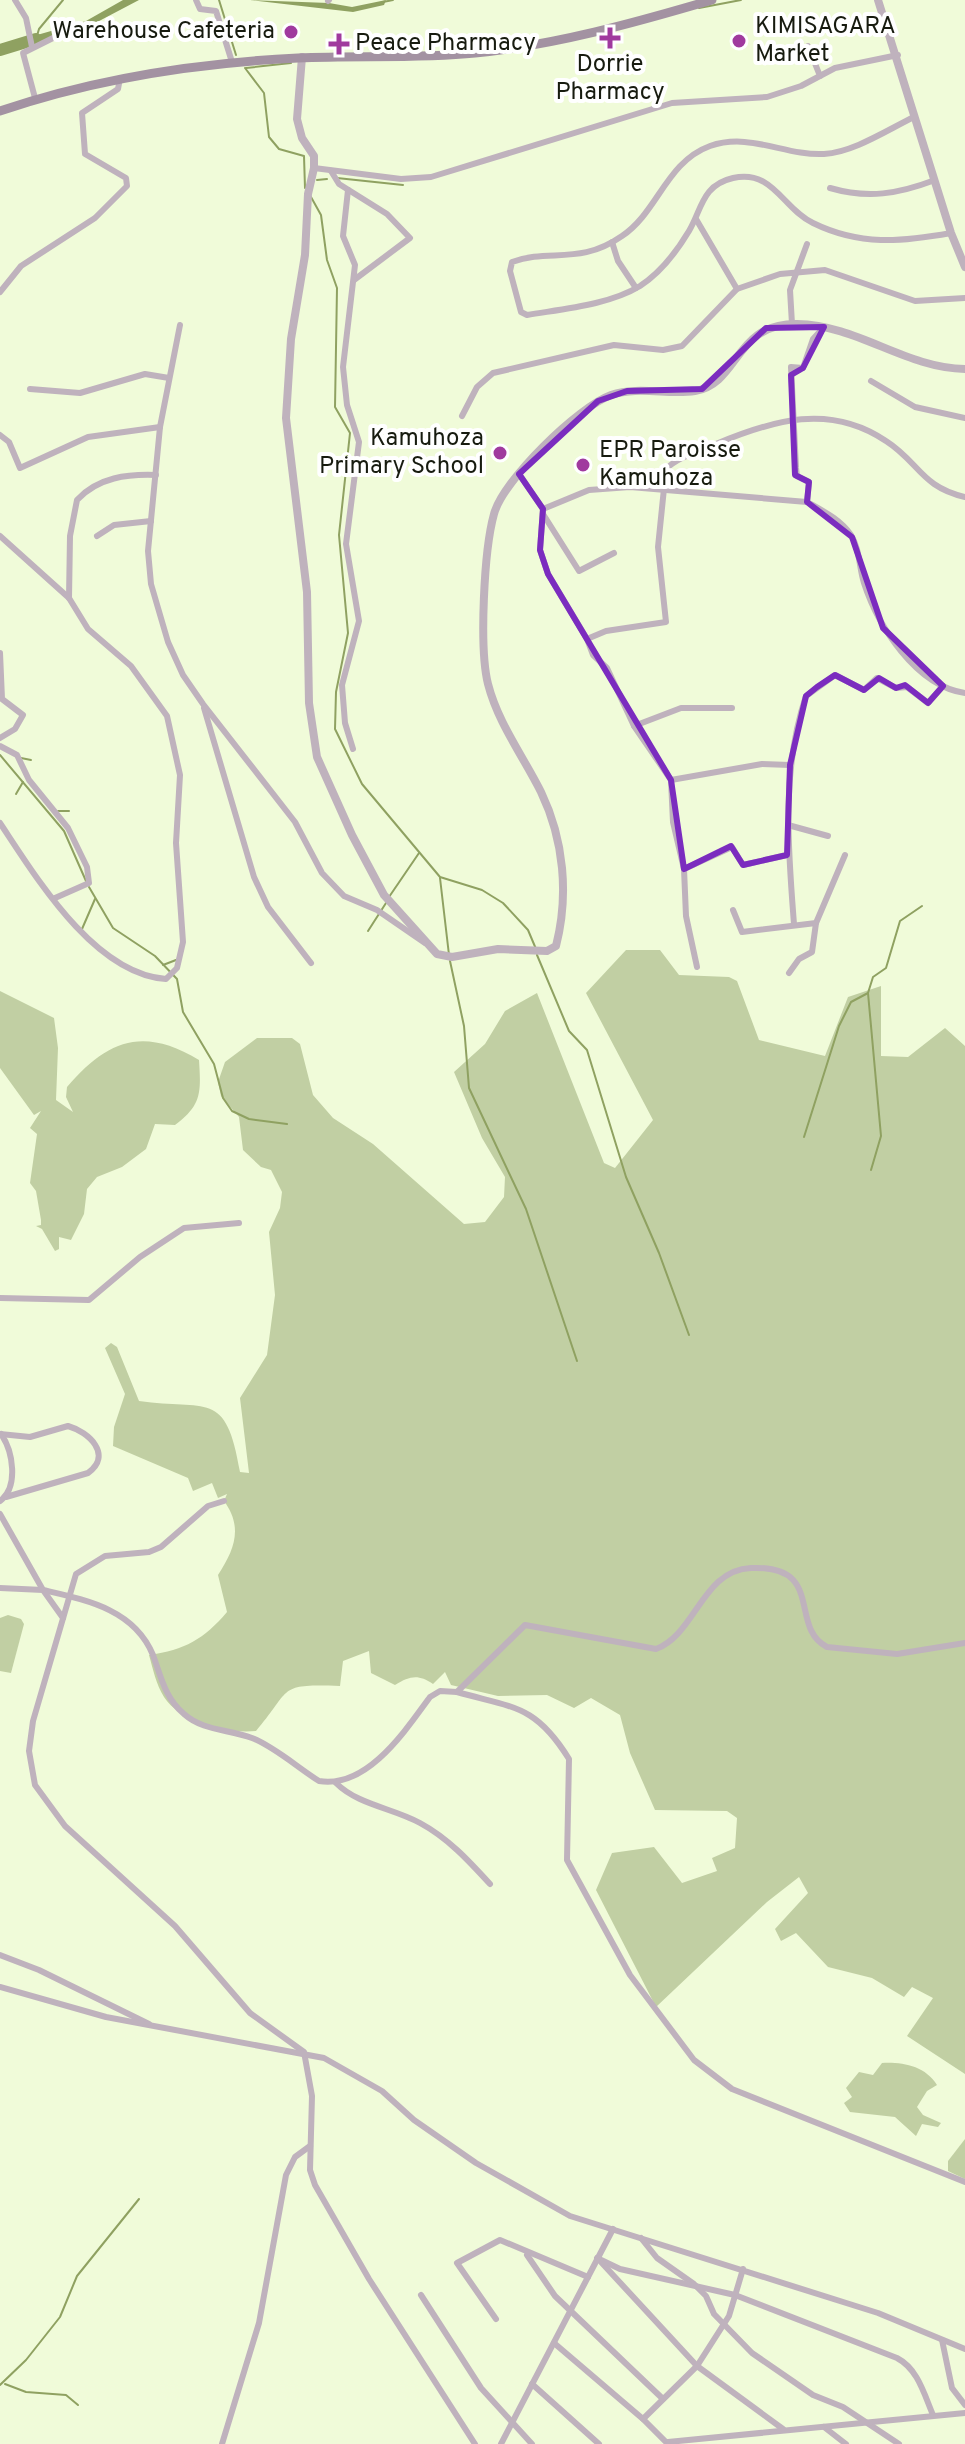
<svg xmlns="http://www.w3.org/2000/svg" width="965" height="2444" font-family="Overpass,sans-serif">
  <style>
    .green { fill: #c1cfa3 }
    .water { fill: #8fa161 }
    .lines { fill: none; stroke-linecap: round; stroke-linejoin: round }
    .stream { stroke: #8fa161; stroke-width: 2 }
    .river { stroke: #8fa161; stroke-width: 12 }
    .minor { stroke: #bfb2bd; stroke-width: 6 }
    .tertiary { stroke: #bfb2bd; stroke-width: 8 }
    .secondary { stroke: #a392a2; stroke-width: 9 }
    .marked { fill: none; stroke: #7b2cbf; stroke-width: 6; stroke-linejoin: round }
    .poi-dot { fill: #a03a9e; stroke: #fff; stroke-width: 3 }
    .labels { text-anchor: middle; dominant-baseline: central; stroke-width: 8; stroke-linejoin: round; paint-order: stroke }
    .poi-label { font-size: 24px; fill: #171b0f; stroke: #fff; text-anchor: start }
  </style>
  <rect width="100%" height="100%" fill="#f0fbd9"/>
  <!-- green -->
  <g class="green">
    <path d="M626 950H660L679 975 729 977 737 981 759 1040 825 1056 848 997 881 986V1056L908 1057 945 1028 965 1046V2074L907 2036 933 1998 912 1987 904 1997 872 1978 828 1967 796 1933 781 1941 775 1929 808 1893 799 1877 767 1902 656 2007 596 1890 612 1853 654 1847 682 1883 717 1871 712 1858 735 1848 737 1818 727 1811 655 1810 630 1753 620 1715 591 1698 574 1708 547 1695 498 1696 451 1685 445 1672 433 1684C418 1674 410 1676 395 1685L371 1673 369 1651 343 1661 340 1686C276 1684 293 1688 256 1731 227 1734 181 1723 164 1697 156 1684 153 1669 149 1655 185 1650 204 1639 227 1612L218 1575C235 1549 243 1527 224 1501L227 1494 218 1498 212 1483 193 1491 188 1478 113 1446 114 1427 125 1394 105 1348 111 1343 117 1347 139 1401C207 1411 226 1388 240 1472L249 1473 240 1398 267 1355 275 1295 269 1232 280 1208 282 1192 271 1170 261 1167 243 1150 239 1117 221 1096 218 1082 225 1062 257 1038H292L300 1044 313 1095 333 1118 373 1144 464 1224 485 1222 504 1197 505 1177 482 1138 454 1072 485 1044 505 1011 537 993 604 1163 615 1168 653 1120 586 993Z"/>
    <path d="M0 991 54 1018 58 1048 56 1100 73 1112 66 1097 67 1087C107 1040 143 1026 199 1060 201 1092 202 1105 175 1125L155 1124 146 1149 122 1167 97 1177 87 1189 84 1214 71 1240 59 1237V1249L55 1251 42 1229 36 1226 41 1225V1220L36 1191 30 1183 37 1134 30 1128 41 1111 34 1115 0 1068Z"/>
    <polygon points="8,1615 21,1619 24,1624 11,1673 0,1671 0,1618"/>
    <path d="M882 2063C903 2062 925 2066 937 2085L927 2091 917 2107 923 2115 941 2123 938 2127 922 2124 916 2136 895 2117 850 2112 844 2103 852 2097 846 2088 859 2072 873 2075Z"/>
    <polygon points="965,2139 965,2179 948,2171 948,2161"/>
  </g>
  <!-- water -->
  <g class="water">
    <polygon points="123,0 139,0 82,30 37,42 37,35 86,21"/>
    <polygon points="250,0 329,3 352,7 386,0 384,5 353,12"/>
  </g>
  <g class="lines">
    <!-- stream -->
    <g class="stream">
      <polyline points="219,0 236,55"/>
      <polyline points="383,2 393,0"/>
      <polyline points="699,8 741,0"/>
      <polyline points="36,39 39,29 63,0"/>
      <polyline points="245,68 264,93 269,137 279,149 304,156 305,188"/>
      <polyline points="246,68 291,63"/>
      <polyline points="337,178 403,185"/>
      <polyline points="317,180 327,179"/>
      <polyline points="311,197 321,215 327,260 337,288 335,407 350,433 339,535 348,633 336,692 335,729 362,784 440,877 482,890 503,903 528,930 536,949"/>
      <polyline points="0,755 64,831 86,881"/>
      <polyline points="21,758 31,760"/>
      <polyline points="16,794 23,782"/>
      <polyline points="58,811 69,811"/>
      <polyline points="440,878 449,955"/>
      <polyline points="89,887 113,928 155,956 177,979 183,1012 214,1064 223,1098 232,1111 249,1119 287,1124"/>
      <polyline points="389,897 419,853"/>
      <polyline points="82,929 95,899"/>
      <polyline points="368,931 386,903"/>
      <polyline points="537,955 569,1031 587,1050 626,1177 659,1253 689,1335"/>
      <polyline points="450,961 464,1026 469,1088 526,1209 577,1361"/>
      <polyline points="163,965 176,960"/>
      <polyline points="868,993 881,1136 871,1170"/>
      <polyline points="804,1137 839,1026 851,1002 868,993 873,977 886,968 900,921 922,906"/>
      <polyline points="5,2384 26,2392 66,2395 78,2405"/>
      <polyline points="0,2385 26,2360 60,2317 77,2276 139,2199"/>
    </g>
    <!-- river -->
    <polyline class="river" points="0,50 36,39"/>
    <!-- minor -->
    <g class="minor">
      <polyline points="15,0 26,18 32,47"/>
      <polyline points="196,0 200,9 216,11 232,62"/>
      <polyline points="328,1 329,0"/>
      <polyline points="808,46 820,76"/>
      <polyline points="35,98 23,53 55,37"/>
      <path d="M914 117C887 130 854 152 824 154 785 156 750 132 710 146 666 162 658 212 622 236 579 266 550 248 512 262L510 271 521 312 527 315C562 309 609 305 640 286 660 273 677 251 689 231 702 209 702 185 733 178 773 169 782 208 813 223 860 246 901 242 951 233"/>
      <polyline points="314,168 401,179 431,177 672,103 767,97 801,86 835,68 898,55"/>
      <polyline points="331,171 339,184 387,214 410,238 354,280"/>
      <path d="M830 188C868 199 898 194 935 180"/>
      <polyline points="348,190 343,236 355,265 343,367 347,405 359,442 346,544 359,621 342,685 345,723 353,749"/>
      <polyline points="696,219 737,289"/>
      <polyline points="612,242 618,261 636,288"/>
      <polyline points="0,292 21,266 95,218 127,186 126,178 85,154 82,113 118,89 120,78"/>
      <polyline points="792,324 790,290 807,244"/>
      <polyline points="180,325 160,427 148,551 151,584 168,642 183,675 203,704 295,822 322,873 344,896 377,910 425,943"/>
      <polyline points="871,381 915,407 965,418"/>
      <polyline points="30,389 80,393 145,374 169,378"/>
      <polyline points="462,416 477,387 493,373 614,345 663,350 682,346 737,289 780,274 825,270 915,301 965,298"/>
      <polyline points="0,435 9,442 20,468 88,437 160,427"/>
      <path d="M519 474 543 509 540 550 548 574 587 639 606 631 666 622 658 547 666 469C678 457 700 451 716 444 773 420 830 403 886 441 919 462 921 487 965 497"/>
      <polyline points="807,502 809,482 797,476 796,468 791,367 803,368 813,339 824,327"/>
      <path d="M543 509 589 490 630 487 807 502C823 511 840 519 851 535 860 549 859 568 864 583 878 626 916 686 965 693"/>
      <polyline points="543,514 579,571 614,553"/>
      <path d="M0 536 69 598 88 629 131 666 167 716 180 775 176 843 183 942 177 968 166 979C94 974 36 877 0 823"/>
      <polyline points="97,536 114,525 151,521"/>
      <path d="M69 598 70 536 77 500C98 477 128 474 156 475"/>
      <polyline points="587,639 593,655 607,668 634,726 671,780 673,822 684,869 732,847 743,865 787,855"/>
      <polyline points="0,653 2,699 23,715 15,729 0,738"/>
      <polyline points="204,708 254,877 268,907 311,963"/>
      <polyline points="634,726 681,708 732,708"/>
      <polyline points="0,746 17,755 29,780 68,828 87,867 89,883 55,898"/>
      <polyline points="671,780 762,764 790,765"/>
      <polyline points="788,825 828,836"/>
      <polyline points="684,869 686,916 697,967"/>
      <polyline points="733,910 742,932 816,923 845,855"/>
      <path d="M794 924C788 847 781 771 806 696L835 675 864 690 877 678 896 688 907 687 928 703 943 686"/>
      <polyline points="789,973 799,959 812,952 816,923"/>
      <polyline points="0,1298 89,1300 140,1257 184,1228 239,1223"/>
      <path d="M0 1434 30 1437 68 1426C89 1432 113 1455 88 1473L6 1497"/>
      <path d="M0 1501C19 1487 13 1451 1 1434"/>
      <polyline points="224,1501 208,1506 161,1547 149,1552 105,1556 76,1574 33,1721 29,1751 35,1785 65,1826 175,1926 250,2013 304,2052 312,2096 310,2170 315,2185 369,2279 475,2444"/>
      <path d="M0 1514 43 1590C86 1600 134 1609 153 1655 161 1677 165 1698 184 1714 203 1731 228 1729 252 1738 275 1747 298 1768 319 1781 367 1789 405 1731 430 1697L440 1691 457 1692 525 1625 656 1649C696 1634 702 1570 751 1568 826 1565 788 1627 827 1647L897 1654 965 1643"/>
      <polyline points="0,1588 43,1590 63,1618"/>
      <path d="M457 1692C513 1708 535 1704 569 1759L567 1860 630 1975 694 2060 732 2089 965 2182"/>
      <path d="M336 1783C358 1805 393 1808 420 1823 448 1838 469 1861 490 1884"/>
      <polyline points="0,1955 39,1970 149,2024"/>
      <polyline points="0,1987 106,2017 324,2058 382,2091 414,2120 476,2163 570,2216 878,2313 965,2349"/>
      <polyline points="641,2238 657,2258 694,2284 706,2296 714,2314 752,2353 813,2395 843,2407 899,2444"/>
      <polyline points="527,2255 555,2296 663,2399"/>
      <path d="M597 2258 620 2269 735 2295 897 2358C918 2369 924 2394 933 2415"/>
      <polyline points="601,2262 697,2366 783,2429"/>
      <polyline points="421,2295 481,2388 532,2444"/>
      <polyline points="496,2319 457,2263 500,2240 588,2277"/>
      <polyline points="942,2340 952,2388 965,2405"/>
      <polyline points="554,2343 643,2419"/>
      <polyline points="532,2384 599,2444"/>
      <polyline points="824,2427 846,2444"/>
      <polyline points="668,2442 965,2413"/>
      <polyline points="667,2443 643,2419 697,2366 729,2316 743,2269"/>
      <polyline points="222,2444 259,2323 286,2175 295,2157 310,2146"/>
      <polyline points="501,2444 613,2229"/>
    </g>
    <!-- tertiary -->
    <g class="tertiary">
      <polyline points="878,0 951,233 965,267"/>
      <path d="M302 57 297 119 302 138 314 156V168L308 194 305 255 291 339 286 418 307 592 309 703 317 757 352 835 384 895 437 954 452 957 498 949 547 951 556 946C569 895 564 840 541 792 523 756 498 723 488 684 479 648 484 550 494 514 503 480 578 407 611 395 638 386 668 395 695 391 740 383 734 323 797 324 858 325 905 368 965 369"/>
    </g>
    <!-- secondary -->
    <path class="secondary" d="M0 111C97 78 196 63 298 58 357 55 416 59 475 53 555 45 634 23 712 0"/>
  </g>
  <!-- marked area -->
  <path class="marked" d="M824 327 803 368 791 375 795 475 809 482 807 502 852 537 883 628 943 686 928 703 905 685 896 688 879 678 864 690 835 675 817 687 806 696 790 765 787 855 743 865 731 846 684 869 671 780 548 574 540 550 543 509 519 474 598 401 627 391 702 389 766 328Z"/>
  <!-- markers -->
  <g class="poi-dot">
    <circle cx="291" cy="32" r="8"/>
    <path d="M606 26h8v8h8v8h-8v8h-8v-8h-8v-8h8z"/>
    <circle cx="739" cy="41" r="8"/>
    <path d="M335 32h8v8h8v8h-8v8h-8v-8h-8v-8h8z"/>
    <circle cx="500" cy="453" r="8"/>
    <circle cx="583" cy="465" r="8"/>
  </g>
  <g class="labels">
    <!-- poi labels -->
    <g class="poi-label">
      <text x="755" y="27">KIMISAGARA<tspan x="755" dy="28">Market</tspan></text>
      <text x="275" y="32" text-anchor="end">Warehouse Cafeteria</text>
      <text x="355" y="44">Peace Pharmacy</text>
      <text x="610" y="65" text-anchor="middle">Dorrie<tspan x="610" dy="28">Pharmacy</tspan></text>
      <text x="484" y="439" text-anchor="end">Kamuhoza<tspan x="484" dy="28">Primary School</tspan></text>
      <text x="599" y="451">EPR Paroisse<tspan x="599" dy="28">Kamuhoza</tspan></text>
    </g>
  </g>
</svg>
